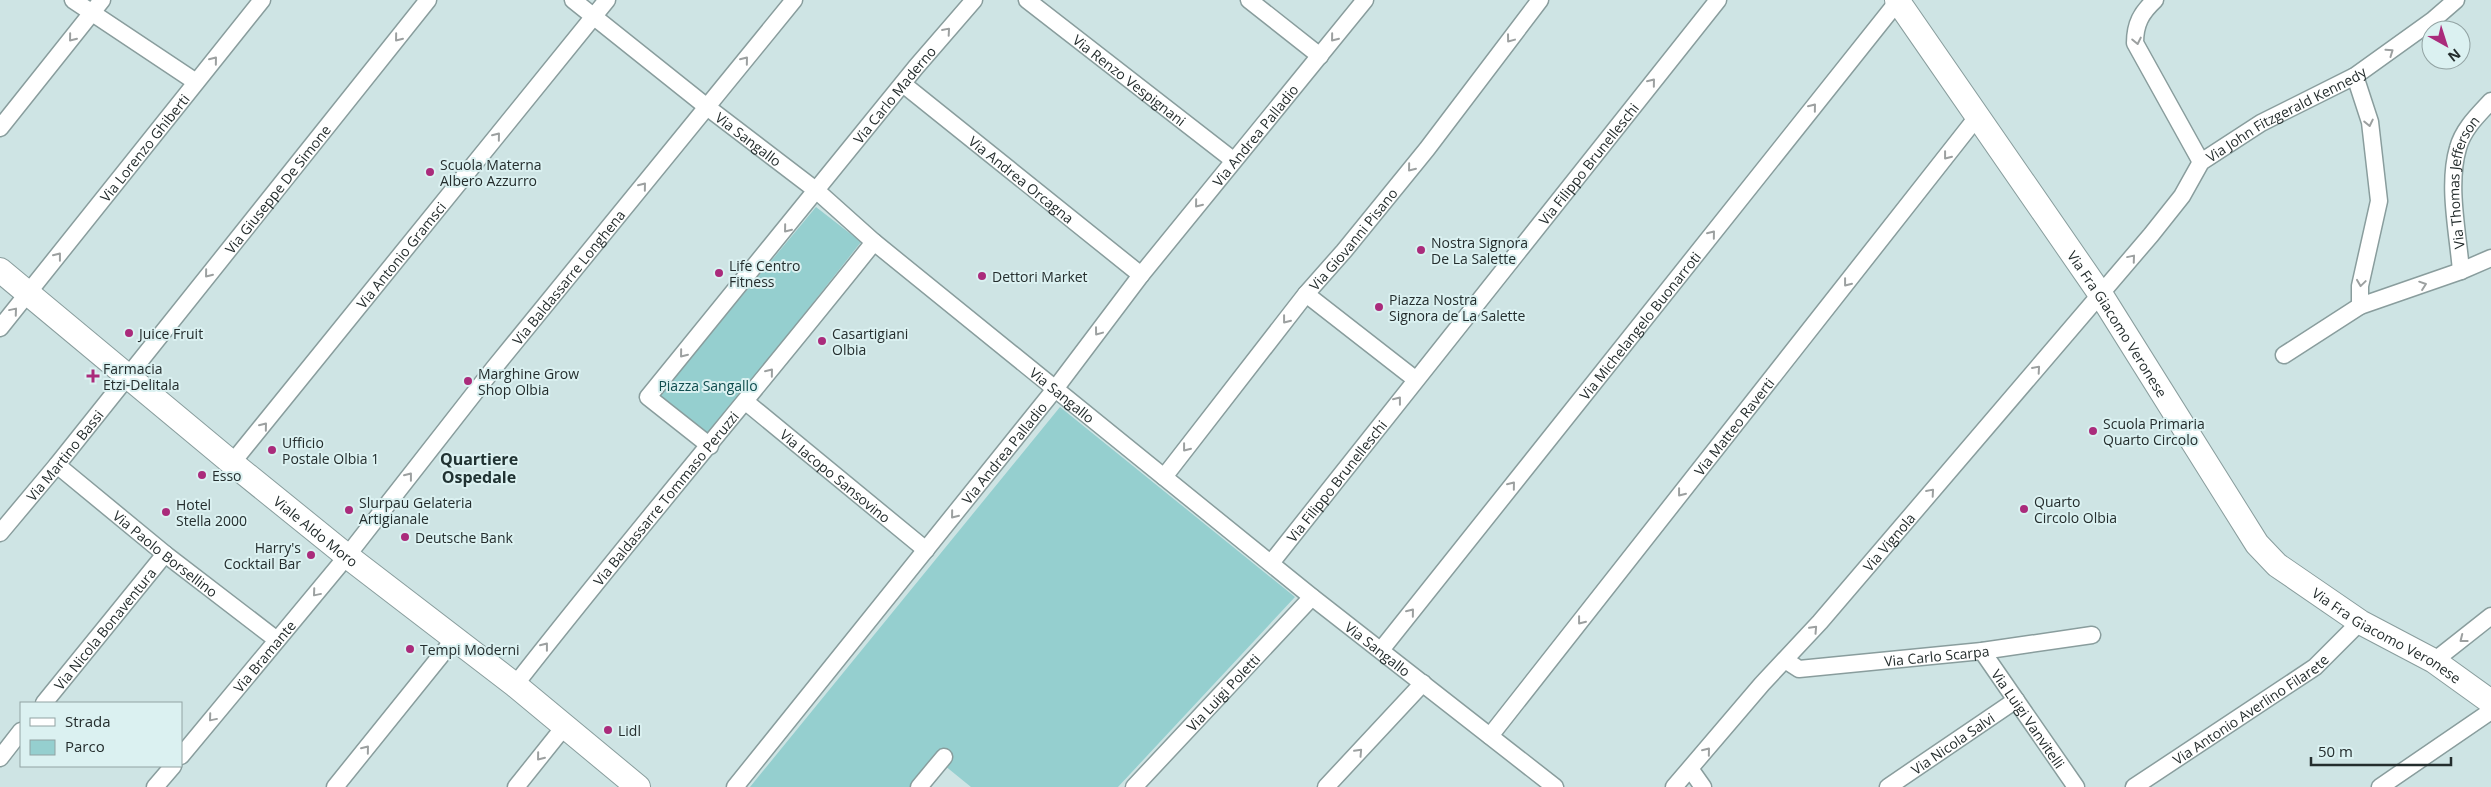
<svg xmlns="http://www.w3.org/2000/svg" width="2491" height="787" font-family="'Open Sans',sans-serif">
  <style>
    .green { fill: #95cfcf }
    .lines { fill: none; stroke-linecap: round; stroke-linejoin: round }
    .street-casing { stroke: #899d9d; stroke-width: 19 }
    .secondary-casing { stroke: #899d9d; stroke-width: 26 }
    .street { stroke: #fff; stroke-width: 16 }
    .secondary { stroke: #fff; stroke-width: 24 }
    .oneway { stroke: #9ca0a0 }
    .poi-dot { fill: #aa2b7b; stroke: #dbf1f1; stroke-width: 2 }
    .labels { text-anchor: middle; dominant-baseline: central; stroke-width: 4; stroke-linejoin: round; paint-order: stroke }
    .street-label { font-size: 14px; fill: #242d2d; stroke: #dbf1f1 }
    .poi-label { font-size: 14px; fill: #242d2d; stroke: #dbf1f1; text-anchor: start }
    .park-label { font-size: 14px; fill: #0e4c4d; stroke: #dbf1f1 }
    .quarter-label { font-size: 16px; font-weight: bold; fill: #203232; stroke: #dbf1f1 }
  </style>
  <rect width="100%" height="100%" fill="#cee4e4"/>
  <!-- green -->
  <g class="green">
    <polygon points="816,207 861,242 708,436 657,398"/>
    <polygon points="1060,407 1295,597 1118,787 971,787 939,761 917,787 750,787"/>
  </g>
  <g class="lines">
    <defs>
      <g id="street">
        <polyline points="73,0 196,82"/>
        <path id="s1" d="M573 0 707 107 817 191 874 242 1312 597 1555 787"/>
        <path id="s2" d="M1027 0 1233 160"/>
        <polyline points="1249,0 1320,56"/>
        <path d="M2155 0C2141 13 2135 24 2135 43L2201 162"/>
        <polyline points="2355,76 2370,122 2379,201 2360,286 2360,306"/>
        <path id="s3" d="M903 84 1141 275"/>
        <polyline points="0,128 102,0"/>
        <path id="s4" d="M2461 271C2458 233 2447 185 2458 148 2463 129 2478 115 2491 101"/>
        <polyline points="1306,294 1415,379"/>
        <path id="s5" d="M0 328 262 0"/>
        <polyline points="2284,355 2360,306 2461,271 2491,258"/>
        <path id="s6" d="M746 402 926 550"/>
        <path id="s7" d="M710 446 648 397 916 67 974 0"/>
        <path id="s8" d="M232 463 607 0"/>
        <path id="s9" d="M57 465 165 554 277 640"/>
        <path id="s10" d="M1164 477 1306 294 1344 251 1427 149 1540 0"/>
        <path id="s11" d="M0 533 57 465 428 0"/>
        <path id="s12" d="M1271 563 1718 0"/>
        <path id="s13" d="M1381 650 1898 1"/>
        <path id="s14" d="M1982 651 2076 787"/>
        <path id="s15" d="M1785 660 1799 669 1982 651 2092 635"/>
        <polyline points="2434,661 2491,616"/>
        <path id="s16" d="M515 685C632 535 756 390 874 242"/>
        <path id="s17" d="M44 703 165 554"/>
        <path id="s18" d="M1490 736 1977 117"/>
        <path id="s19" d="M181 756 347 556 494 368 794 0"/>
        <polyline points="0,758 21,731"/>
        <polyline points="1691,770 1703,787"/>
        <polyline points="155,787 173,766"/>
        <polyline points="335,787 455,638"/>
        <polyline points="516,787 564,727"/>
        <path id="s20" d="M735 787 1055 389 1141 275 1365 0"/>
        <polyline points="919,787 944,757"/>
        <path id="s21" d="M1134 787 1312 597"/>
        <polyline points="1326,787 1423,683"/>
        <path id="s22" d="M1674 787 1762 684 1820 622 2151 235 2182 196 2201 162 2261 123 2355 76 2433 20 2456 0"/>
        <path id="s23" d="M1888 787 2016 700"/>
        <path id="s24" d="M2134 787 2315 667 2360 622"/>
        <polyline points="2380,787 2491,711"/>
      </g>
      <g id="secondary">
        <path id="s25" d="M1897 0 2101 295 2257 544 2277 565 2360 622 2434 661 2491 702"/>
        <path id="s26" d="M0 270 232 463 347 556 515 685 638 787"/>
      </g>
    </defs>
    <!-- street casing -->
    <use href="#street" class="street-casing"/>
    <!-- secondary casing -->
    <use href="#secondary" class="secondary-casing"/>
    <!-- street -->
    <use href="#street" class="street"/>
    <!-- secondary -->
    <use href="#secondary" class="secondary"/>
  </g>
  <!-- one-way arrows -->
  <defs><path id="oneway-chevron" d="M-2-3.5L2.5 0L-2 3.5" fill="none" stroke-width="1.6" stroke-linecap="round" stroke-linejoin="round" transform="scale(1.25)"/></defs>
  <g class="oneway">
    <use href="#oneway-chevron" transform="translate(947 31) rotate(-49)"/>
    <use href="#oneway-chevron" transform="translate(72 38) rotate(129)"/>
    <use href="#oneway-chevron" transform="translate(398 38) rotate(129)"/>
    <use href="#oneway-chevron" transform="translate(1334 38) rotate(129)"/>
    <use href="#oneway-chevron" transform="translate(1510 39) rotate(127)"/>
    <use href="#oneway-chevron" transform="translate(2137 41) rotate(78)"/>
    <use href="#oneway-chevron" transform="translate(2390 52) rotate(-35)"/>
    <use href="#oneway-chevron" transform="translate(214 60) rotate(-51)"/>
    <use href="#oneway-chevron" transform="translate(745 60) rotate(-51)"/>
    <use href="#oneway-chevron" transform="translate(1652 82) rotate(-51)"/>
    <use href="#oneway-chevron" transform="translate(1813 107) rotate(-51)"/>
    <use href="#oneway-chevron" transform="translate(2369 123) rotate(78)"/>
    <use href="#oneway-chevron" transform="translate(497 136) rotate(-51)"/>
    <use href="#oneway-chevron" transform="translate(1947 156) rotate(128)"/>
    <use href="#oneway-chevron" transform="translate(1411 168) rotate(129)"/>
    <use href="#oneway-chevron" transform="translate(643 186) rotate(-51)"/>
    <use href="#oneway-chevron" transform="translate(1198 204) rotate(129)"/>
    <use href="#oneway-chevron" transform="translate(787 229) rotate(129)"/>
    <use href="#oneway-chevron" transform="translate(1712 234) rotate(-51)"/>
    <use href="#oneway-chevron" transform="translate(58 256) rotate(-52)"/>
    <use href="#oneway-chevron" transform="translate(2132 258) rotate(-50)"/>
    <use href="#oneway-chevron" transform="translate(208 274) rotate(129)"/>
    <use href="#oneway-chevron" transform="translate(1847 283) rotate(128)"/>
    <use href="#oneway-chevron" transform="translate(2361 283) rotate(98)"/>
    <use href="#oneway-chevron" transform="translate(2423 285) rotate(-19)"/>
    <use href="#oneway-chevron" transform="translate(14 311) rotate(-50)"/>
    <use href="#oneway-chevron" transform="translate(1286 320) rotate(128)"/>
    <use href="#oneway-chevron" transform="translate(1098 332) rotate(127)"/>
    <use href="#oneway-chevron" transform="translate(683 354) rotate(129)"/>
    <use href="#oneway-chevron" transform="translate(2037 369) rotate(-49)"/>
    <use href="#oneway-chevron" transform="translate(770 372) rotate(-51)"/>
    <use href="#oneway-chevron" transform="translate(1398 400) rotate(-52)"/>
    <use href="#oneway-chevron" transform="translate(264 426) rotate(-51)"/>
    <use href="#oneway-chevron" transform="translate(1186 448) rotate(128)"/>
    <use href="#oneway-chevron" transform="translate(409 476) rotate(-52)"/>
    <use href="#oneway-chevron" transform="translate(1512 485) rotate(-51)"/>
    <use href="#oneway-chevron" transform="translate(1931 492) rotate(-49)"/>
    <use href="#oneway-chevron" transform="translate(1681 493) rotate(128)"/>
    <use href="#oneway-chevron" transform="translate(954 515) rotate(129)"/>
    <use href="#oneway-chevron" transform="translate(316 593) rotate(130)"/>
    <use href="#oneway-chevron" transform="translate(1411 612) rotate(-51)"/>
    <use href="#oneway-chevron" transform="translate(1581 621) rotate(128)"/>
    <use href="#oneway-chevron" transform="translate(1814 629) rotate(-47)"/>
    <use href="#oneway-chevron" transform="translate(2463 639) rotate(142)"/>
    <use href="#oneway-chevron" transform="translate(545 646) rotate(-52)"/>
    <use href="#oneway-chevron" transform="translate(212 718) rotate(130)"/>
    <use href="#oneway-chevron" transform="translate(366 749) rotate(-51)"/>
    <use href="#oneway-chevron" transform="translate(1707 751) rotate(-51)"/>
    <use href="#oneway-chevron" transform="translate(1359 752) rotate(-47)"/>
    <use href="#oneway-chevron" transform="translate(540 757) rotate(129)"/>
  </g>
  <!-- markers -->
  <g class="poi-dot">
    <circle cx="430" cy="172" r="5"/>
    <circle cx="1421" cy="250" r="5"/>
    <circle cx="719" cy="273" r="5"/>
    <circle cx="982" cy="276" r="5"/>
    <circle cx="1379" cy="307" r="5"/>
    <circle cx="129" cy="333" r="5"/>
    <circle cx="822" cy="341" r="5"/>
    <path d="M90.5 368.5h5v5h5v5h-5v5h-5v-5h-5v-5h5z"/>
    <circle cx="468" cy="381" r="5"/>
    <circle cx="2093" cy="431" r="5"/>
    <circle cx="272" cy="450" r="5"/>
    <circle cx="202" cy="475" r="5"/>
    <circle cx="2024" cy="509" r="5"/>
    <circle cx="349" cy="510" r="5"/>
    <circle cx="166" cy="512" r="5"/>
    <circle cx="405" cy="537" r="5"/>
    <circle cx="311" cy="555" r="5"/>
    <circle cx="410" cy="649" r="5"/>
    <circle cx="608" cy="730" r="5"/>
  </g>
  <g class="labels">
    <!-- street labels -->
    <g class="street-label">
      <text stroke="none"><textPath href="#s2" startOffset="130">Via Renzo Vespignani</textPath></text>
      <text stroke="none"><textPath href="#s7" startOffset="469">Via Carlo Maderno</textPath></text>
      <text stroke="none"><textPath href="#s22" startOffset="916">Via John Fitzgerald Kennedy</textPath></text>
      <text stroke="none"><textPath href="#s20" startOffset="834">Via Andrea Palladio</textPath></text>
      <text stroke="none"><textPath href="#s1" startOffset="224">Via Sangallo</textPath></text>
      <text stroke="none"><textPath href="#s5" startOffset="231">Via Lorenzo Ghiberti</textPath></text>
      <text stroke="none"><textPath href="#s12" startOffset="510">Via Filippo Brunelleschi</textPath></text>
      <text stroke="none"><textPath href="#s3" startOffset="152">Via Andrea Orcagna</textPath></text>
      <text stroke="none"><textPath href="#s4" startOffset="91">Via Thomas Jefferson</textPath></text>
      <text stroke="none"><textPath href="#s11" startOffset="442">Via Giuseppe De Simone</textPath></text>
      <text stroke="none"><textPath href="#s10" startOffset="304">Via Giovanni Pisano</textPath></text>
      <text stroke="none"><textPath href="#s8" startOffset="268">Via Antonio Gramsci</textPath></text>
      <text stroke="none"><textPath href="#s19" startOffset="616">Via Baldassarre Longhena</textPath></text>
      <text stroke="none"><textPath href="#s13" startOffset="415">Via Michelangelo Buonarroti</textPath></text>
      <text stroke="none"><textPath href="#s25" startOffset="392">Via Fra Giacomo Veronese</textPath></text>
      <text stroke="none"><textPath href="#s1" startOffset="629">Via Sangallo</textPath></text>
      <text stroke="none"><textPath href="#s18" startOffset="394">Via Matteo Raverti</textPath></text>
      <text stroke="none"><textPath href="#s20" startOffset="429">Via Andrea Palladio</textPath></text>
      <text stroke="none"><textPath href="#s11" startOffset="101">Via Martino Bassi</textPath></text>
      <text stroke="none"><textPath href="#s6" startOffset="116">Via Iacopo Sansovino</textPath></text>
      <text stroke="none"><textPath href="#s12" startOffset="105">Via Filippo Brunelleschi</textPath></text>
      <text stroke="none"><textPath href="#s16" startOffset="240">Via Baldassarre Tommaso Peruzzi</textPath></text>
      <text stroke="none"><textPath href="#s26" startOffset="410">Viale Aldo Moro</textPath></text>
      <text stroke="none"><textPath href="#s22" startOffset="326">Via Vignola</textPath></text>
      <text stroke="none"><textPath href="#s9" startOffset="140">Via Paolo Borsellino</textPath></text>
      <text stroke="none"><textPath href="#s17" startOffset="96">Via Nicola Bonaventura</textPath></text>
      <text stroke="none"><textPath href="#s25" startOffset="812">Via Fra Giacomo Veronese</textPath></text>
      <text stroke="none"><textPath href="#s1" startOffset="1034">Via Sangallo</textPath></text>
      <text stroke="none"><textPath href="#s15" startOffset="155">Via Carlo Scarpa</textPath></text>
      <text stroke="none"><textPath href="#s19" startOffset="130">Via Bramante</textPath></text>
      <text stroke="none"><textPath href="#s21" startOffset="130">Via Luigi Poletti</textPath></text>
      <text stroke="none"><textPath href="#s24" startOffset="140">Via Antonio Averlino Filarete</textPath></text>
      <text stroke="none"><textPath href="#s14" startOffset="82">Via Luigi Vanvitelli</textPath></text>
      <text stroke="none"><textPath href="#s23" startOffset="78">Via Nicola Salvi</textPath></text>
    </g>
    <!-- poi labels -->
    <g class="poi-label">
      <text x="440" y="164">Scuola Materna<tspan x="440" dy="16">Albero Azzurro</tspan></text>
      <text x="1431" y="242">Nostra Signora<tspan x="1431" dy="16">De La Salette</tspan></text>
      <text x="729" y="265">Life Centro<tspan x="729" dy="16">Fitness</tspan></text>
      <text x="992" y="276">Dettori Market</text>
      <text x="1389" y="299">Piazza Nostra<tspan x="1389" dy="16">Signora de La Salette</tspan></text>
      <text x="139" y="333">Juice Fruit</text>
      <text x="832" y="333">Casartigiani<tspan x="832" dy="16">Olbia</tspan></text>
      <text x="103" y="368">Farmacia<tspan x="103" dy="16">Etzi-Delitala</tspan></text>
      <text x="478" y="373">Marghine Grow<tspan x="478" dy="16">Shop Olbia</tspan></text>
      <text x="2103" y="423">Scuola Primaria<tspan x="2103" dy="16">Quarto Circolo</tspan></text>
      <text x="282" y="442">Ufficio<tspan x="282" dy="16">Postale Olbia 1</tspan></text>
      <text x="212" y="475">Esso</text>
      <text x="2034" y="501">Quarto<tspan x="2034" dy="16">Circolo Olbia</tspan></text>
      <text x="359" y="502">Slurpau Gelateria<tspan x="359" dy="16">Artigianale</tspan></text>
      <text x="176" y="504">Hotel<tspan x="176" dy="16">Stella 2000</tspan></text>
      <text x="415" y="537">Deutsche Bank</text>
      <text x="301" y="547" text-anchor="end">Harry's<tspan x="301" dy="16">Cocktail Bar</tspan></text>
      <text x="420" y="649">Tempi Moderni</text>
      <text x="618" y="730">Lidl</text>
    </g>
    <!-- park labels -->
    <g class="park-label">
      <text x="708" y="385">Piazza Sangallo</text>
    </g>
    <!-- quarter labels -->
    <g class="quarter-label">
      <text x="479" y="459">Quartiere<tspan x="479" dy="18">Ospedale</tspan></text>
    </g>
  </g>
  <!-- legend -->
  <rect x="20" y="702" width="162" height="65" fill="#dbf1f1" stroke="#92a3a3"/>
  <rect x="30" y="718" width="25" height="8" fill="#ffffff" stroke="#92a3a3"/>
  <text x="65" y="727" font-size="15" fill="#242d2d">Strada</text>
  <rect x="30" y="740" width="25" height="15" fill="#95cfcf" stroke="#92a3a3"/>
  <text x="65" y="752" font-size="15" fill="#242d2d">Parco</text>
  <!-- north arrow -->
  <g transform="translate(2446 45) rotate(141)"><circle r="24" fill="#dbf1f1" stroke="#92a3a3"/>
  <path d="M0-4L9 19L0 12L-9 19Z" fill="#aa2b7b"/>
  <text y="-8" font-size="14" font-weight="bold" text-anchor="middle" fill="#242d2d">N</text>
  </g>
  <!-- scale -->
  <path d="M2311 757v8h140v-8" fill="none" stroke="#242d2d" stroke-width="2.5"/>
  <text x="2318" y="757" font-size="15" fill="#242d2d" stroke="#dbf1f1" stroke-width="4" paint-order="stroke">50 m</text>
</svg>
